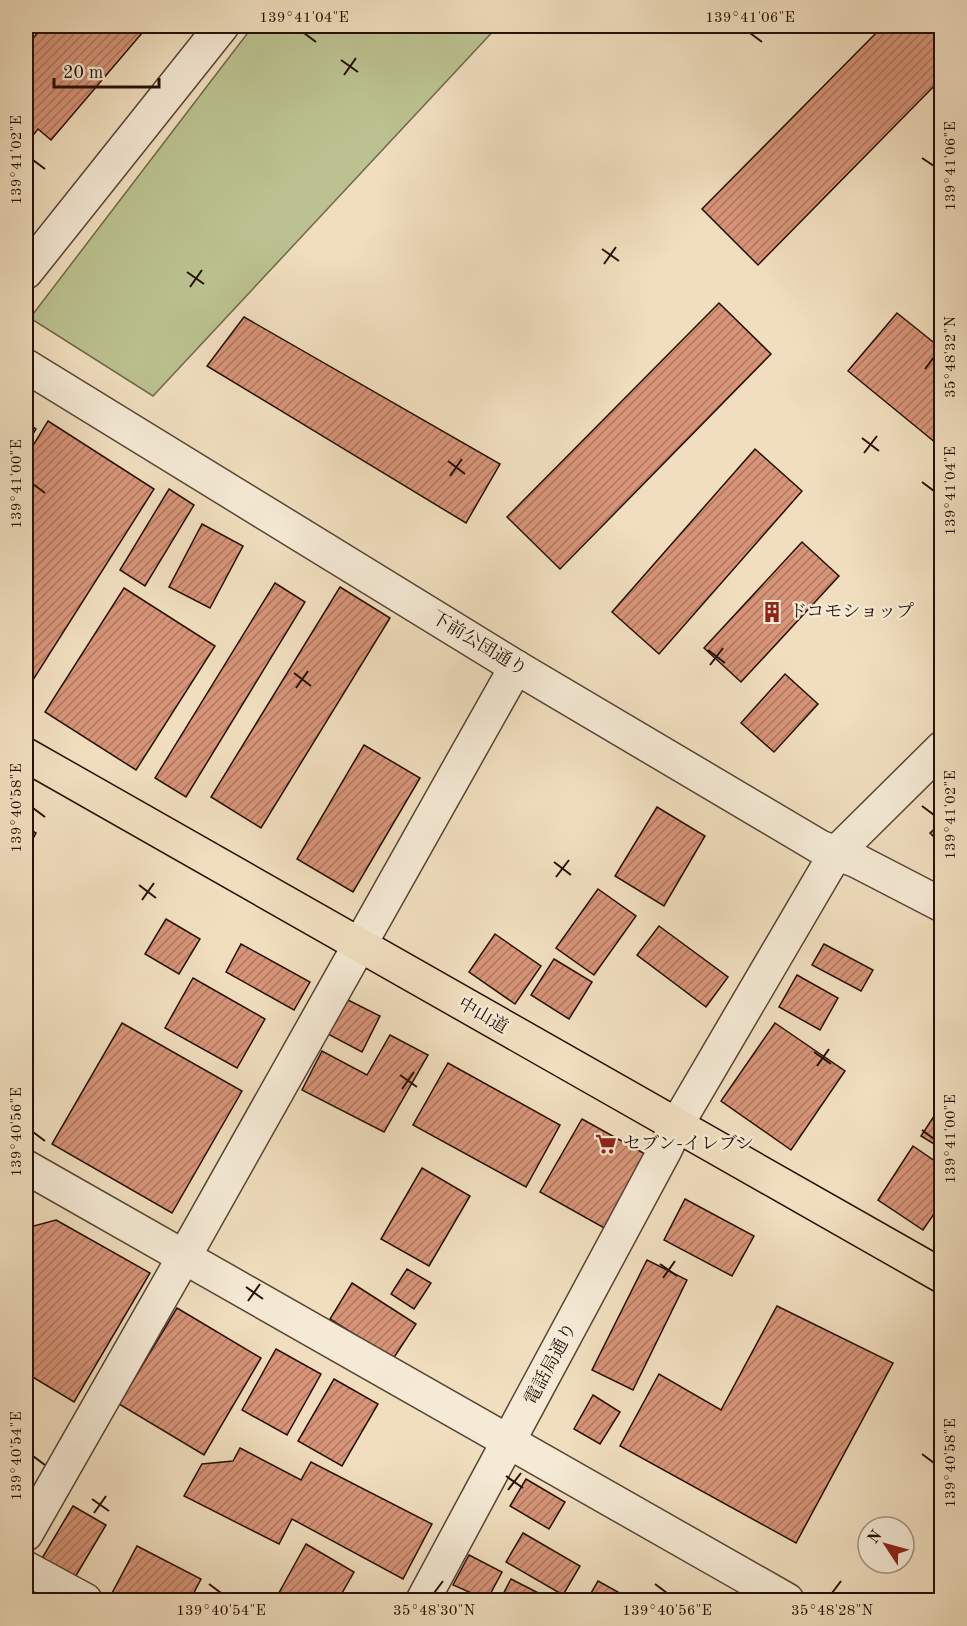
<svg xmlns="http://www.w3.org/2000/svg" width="967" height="1626" font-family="'Old Standard TT','Noto Serif JP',serif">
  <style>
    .green { fill: #bbc190; stroke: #70684b; stroke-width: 1.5 }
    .building { fill: url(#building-hatch); stroke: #261006; stroke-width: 1.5 }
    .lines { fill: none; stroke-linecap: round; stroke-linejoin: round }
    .minor-casing { stroke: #584434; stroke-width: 36 }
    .highway-casing { stroke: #261006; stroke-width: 36 }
    .minor { stroke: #f5ead5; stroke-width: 33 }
    .highway { stroke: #f0debe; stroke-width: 33 }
    .ticks { fill: none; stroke: #261006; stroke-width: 2 }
    .labels { text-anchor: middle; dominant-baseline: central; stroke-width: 5; stroke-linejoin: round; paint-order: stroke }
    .poi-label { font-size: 18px; fill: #261006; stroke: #f5ead5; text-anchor: start }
    .street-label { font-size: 18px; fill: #261006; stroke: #f5ead5 }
    .neatline { fill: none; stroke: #261006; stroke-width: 2 }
    .ticks-label { font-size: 15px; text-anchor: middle; fill: #261006 }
  </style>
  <defs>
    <pattern id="building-hatch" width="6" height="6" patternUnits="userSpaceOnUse" patternTransform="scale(1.5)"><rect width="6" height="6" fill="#d79478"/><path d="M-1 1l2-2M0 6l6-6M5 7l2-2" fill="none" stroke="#ae7760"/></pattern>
  </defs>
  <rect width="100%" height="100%" fill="#f0debe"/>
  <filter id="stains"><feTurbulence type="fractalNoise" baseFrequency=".00333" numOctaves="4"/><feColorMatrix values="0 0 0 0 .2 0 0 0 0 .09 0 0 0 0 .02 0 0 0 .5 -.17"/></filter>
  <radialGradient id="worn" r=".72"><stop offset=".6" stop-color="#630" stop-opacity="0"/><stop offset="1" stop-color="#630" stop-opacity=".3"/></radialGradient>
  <!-- green -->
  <polygon class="green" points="253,26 498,26 153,396 30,318"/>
  <!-- building -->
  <g class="building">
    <polygon points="43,26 148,26 51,140 38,129 26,144 26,47"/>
    <polygon points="883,26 942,26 942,78 758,265 702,209"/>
    <polygon points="719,303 771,354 560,569 507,517"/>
    <polygon points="897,313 942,349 942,448 848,371"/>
    <polygon points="244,317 500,464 466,523 207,366"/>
    <polygon points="48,421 154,489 26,691 26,457"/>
    <polygon points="26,422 36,429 26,445"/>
    <polygon points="755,449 802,491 659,654 612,612"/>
    <polygon points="169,489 194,505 145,586 120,570"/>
    <polygon points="202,524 243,546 210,608 169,587"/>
    <polygon points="802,542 839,576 741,682 704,648"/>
    <polygon points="275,583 305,602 186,797 155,778"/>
    <polygon points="340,587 390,618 261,828 211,797"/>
    <polygon points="124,588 215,646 136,770 45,712"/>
    <polygon points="785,674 818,704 774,752 741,723"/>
    <polygon points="364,745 420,778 353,892 297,859"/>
    <polygon points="657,807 705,836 664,906 615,876"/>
    <polygon points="942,822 942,845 930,833"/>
    <polygon points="26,827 36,833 26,852"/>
    <polygon points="598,889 636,916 594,975 556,948"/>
    <polygon points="166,919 200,939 179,974 145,954"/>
    <polygon points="659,926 728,977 706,1007 637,955"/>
    <polygon points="495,934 541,966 515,1004 469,972"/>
    <polygon points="241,944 310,982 294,1010 226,972"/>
    <polygon points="824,944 873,970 861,991 812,965"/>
    <polygon points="554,959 592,982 569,1019 531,995"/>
    <polygon points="797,975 838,998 820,1030 779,1007"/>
    <polygon points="193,978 265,1019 237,1068 165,1028"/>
    <polygon points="344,998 380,1016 362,1052 326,1033"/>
    <polygon points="122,1023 242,1091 172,1213 52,1144"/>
    <polygon points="775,1023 845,1071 791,1150 721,1101"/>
    <polygon points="390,1035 428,1055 384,1132 302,1090 322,1051 367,1075"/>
    <polygon points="448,1063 560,1125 526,1187 413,1125"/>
    <polygon points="942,1104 942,1149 921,1136"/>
    <polygon points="582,1119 647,1155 606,1229 540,1192"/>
    <polygon points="913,1146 942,1166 942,1202 923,1230 878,1200"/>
    <polygon points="422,1168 470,1196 429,1266 381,1239"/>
    <polygon points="685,1199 754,1236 732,1276 664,1240"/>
    <polygon points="56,1220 150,1273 74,1402 26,1373 26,1228"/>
    <polygon points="647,1260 687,1280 633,1390 592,1370"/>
    <polygon points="407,1269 431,1283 414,1309 391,1294"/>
    <polygon points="352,1283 416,1324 393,1359 330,1319"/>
    <polygon points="777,1306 893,1363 796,1543 620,1446 659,1374 721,1410"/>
    <polygon points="177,1308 261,1358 204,1455 119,1404"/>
    <polygon points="276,1349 321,1374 287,1435 242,1410"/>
    <polygon points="334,1379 378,1404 342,1466 298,1441"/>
    <polygon points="593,1395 620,1412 600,1444 574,1429"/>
    <polygon points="240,1448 301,1480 311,1462 432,1524 403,1579 292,1519 279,1544 184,1496 202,1464 233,1461"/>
    <polygon points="526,1479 565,1502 549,1529 510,1506"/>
    <polygon points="73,1506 106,1525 74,1579 41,1560"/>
    <polygon points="523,1533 580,1566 563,1595 506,1562"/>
    <polygon points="306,1544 354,1572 338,1600 275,1600"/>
    <polygon points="137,1546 201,1579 190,1600 117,1600 110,1597"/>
    <polygon points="469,1555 502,1572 487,1600 453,1585"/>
    <polygon points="511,1579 552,1600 500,1600"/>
    <polygon points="598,1581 618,1592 613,1600 587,1600"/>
  </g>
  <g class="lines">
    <defs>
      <g id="minor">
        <polyline points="26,272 222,26"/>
        <polyline points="26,366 516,667 820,847 857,861 942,905"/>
        <polyline points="26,1167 787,1600"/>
        <polyline points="26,1534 184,1257 516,667"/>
        <polyline points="26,1568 85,1600"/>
        <polyline points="423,1600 665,1150 676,1126 836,853 942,748"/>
      </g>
      <polyline id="highway" points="26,755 942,1276"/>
    </defs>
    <!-- minor casing -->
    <use href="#minor" class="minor-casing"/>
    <!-- highway casing -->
    <use href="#highway" class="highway-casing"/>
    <!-- minor -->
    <use href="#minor" class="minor"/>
    <!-- highway -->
    <use href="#highway" class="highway"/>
  </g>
  <!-- ticks -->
  <path class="ticks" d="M304 33 316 42M750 33 762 42M341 60 358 72M344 75 356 58M922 158 934 166M33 160 45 169M602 249 619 261M604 264 616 247M187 272 204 284M190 287 202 270M925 369 934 357M862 438 879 451M864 453 877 436M448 461 465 474M450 476 462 459M922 482 934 491M33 484 45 493M708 650 725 663M710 665 723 648M294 673 311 686M296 688 308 671M922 806 934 815M33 808 45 817M554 862 571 875M556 877 569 860M139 885 156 898M142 900 154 883M814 1052 831 1064M817 1066 829 1049M400 1075 417 1087M402 1089 414 1072M922 1130 934 1139M33 1132 45 1141M660 1264 677 1276M663 1278 675 1261M246 1287 263 1299M248 1301 260 1284M922 1454 934 1463M33 1456 45 1465M506 1476 523 1488M508 1490 521 1473M92 1499 109 1511M94 1513 106 1496M209 1584 221 1593M655 1584 667 1593M434 1593 443 1581M832 1593 841 1581"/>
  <!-- icons -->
  <defs>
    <symbol id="building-bare" viewBox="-9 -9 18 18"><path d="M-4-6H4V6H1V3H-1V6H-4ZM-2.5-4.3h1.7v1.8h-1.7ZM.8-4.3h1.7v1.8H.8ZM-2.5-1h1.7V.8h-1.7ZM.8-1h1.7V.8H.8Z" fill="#8f2418" stroke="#f5ead5" stroke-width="2.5" paint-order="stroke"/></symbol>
    <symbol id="supermarket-bare" viewBox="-9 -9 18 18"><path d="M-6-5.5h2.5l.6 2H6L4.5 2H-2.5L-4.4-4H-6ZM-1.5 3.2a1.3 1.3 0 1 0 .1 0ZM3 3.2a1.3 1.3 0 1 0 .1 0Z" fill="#8f2418" stroke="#f5ead5" stroke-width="2.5" paint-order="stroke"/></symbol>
  </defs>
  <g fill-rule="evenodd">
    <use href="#building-bare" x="757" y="597" width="30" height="30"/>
    <use href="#supermarket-bare" x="591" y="1129" width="30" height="30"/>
  </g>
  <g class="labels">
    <!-- poi labels -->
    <g class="poi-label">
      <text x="789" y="612">ドコモショップ</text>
      <text x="623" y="1144">セブン-イレブン</text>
    </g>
    <!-- street labels -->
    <g class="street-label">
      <text transform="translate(479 644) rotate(31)">下前公団通り</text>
      <text transform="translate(483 1016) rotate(30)">中山道</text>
      <text transform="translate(551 1364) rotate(-62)">電話局通り</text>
    </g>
  </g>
  <!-- margin -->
  <rect width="967" height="1626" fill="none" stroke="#f0debe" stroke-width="66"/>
  <!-- north arrow -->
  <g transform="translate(886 1545) rotate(306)"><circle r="28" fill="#f5ead5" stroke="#a29382" stroke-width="1.5"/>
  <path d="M0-4.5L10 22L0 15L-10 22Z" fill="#8f2418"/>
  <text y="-9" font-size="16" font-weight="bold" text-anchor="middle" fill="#261006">N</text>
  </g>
  <!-- scale -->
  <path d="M54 78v9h105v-9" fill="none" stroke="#261006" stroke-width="3"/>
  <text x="63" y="78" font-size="18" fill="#261006" stroke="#f5ead5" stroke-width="4.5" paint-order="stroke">20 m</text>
  <rect x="33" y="33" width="901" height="1560" class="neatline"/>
  <g class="ticks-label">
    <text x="304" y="22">139°41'04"E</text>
    <text x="750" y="22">139°41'06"E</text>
    <text transform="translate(16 160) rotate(-90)" y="5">139°41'02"E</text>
    <text transform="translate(950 166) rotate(-90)" y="5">139°41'06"E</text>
    <text transform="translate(950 357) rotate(-90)" y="5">35°48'32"N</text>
    <text transform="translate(16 484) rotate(-90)" y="5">139°41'00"E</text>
    <text transform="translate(950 491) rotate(-90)" y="5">139°41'04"E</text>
    <text transform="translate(16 808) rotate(-90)" y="5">139°40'58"E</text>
    <text transform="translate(950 815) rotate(-90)" y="5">139°41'02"E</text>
    <text transform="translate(16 1132) rotate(-90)" y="5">139°40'56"E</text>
    <text transform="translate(950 1139) rotate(-90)" y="5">139°41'00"E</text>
    <text transform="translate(16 1456) rotate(-90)" y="5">139°40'54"E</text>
    <text transform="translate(950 1463) rotate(-90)" y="5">139°40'58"E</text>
    <text x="221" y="1615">139°40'54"E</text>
    <text x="434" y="1615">35°48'30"N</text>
    <text x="667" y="1615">139°40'56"E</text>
    <text x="832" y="1615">35°48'28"N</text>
  </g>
  <rect width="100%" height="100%" filter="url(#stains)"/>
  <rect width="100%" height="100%" fill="url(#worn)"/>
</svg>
